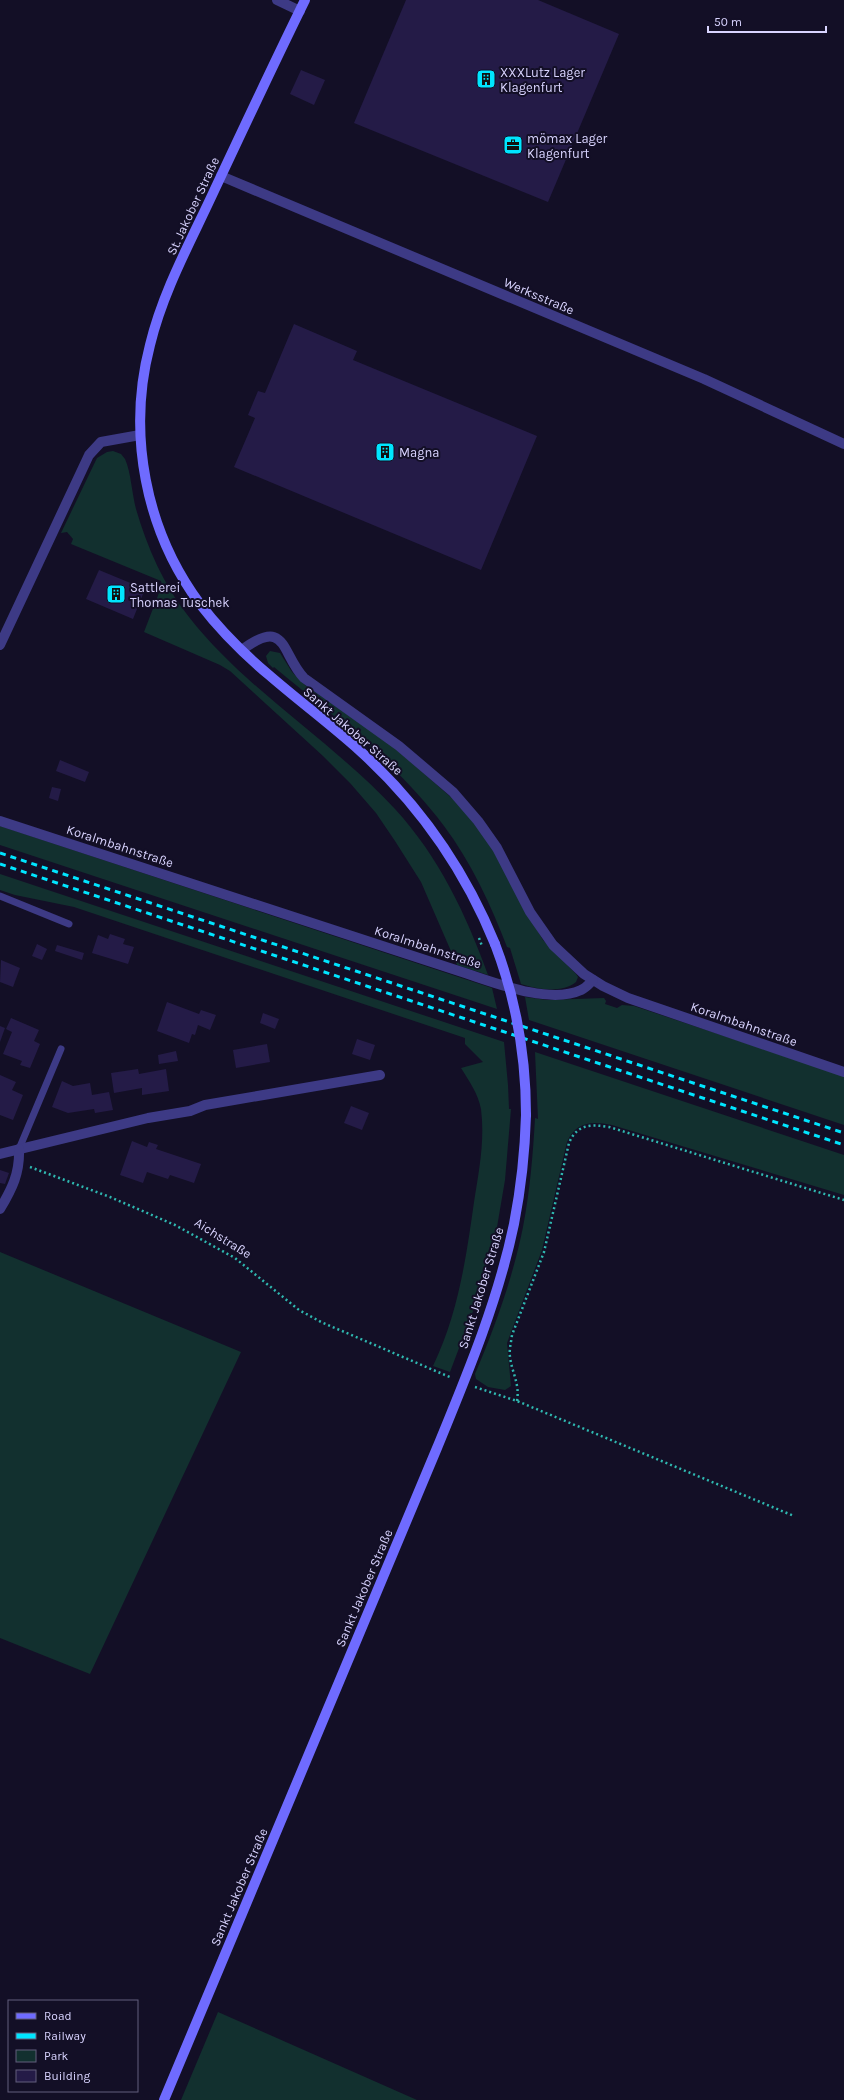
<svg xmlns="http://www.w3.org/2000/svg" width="844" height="2100" font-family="Karla,sans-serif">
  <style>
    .green { fill: #12302f }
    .building { fill: #241b47 }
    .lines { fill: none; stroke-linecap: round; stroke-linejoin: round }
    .path { stroke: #2fb8b0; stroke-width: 2.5; stroke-dasharray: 2 3; stroke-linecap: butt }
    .lane { stroke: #3d3a85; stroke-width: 7 }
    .street { stroke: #3d3a85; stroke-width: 10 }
    .secondary { stroke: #6f6bff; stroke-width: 10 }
    .rail { stroke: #00e5ff; stroke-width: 3; stroke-dasharray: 6 5; stroke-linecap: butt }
    .path-bridge { stroke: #2fb8b0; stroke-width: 2.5; stroke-dasharray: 2 3; stroke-linecap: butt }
    .secondary-bridge { stroke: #6f6bff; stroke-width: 10 }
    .labels { text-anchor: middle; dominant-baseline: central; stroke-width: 4; stroke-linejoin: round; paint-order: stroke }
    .poi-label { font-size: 13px; fill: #d9d4ff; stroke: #130f26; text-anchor: start }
    .street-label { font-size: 13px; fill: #d9d4ff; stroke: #130f26 }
  </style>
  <rect width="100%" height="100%" fill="#130f26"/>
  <!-- green -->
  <g class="green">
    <path d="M113 451 121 454 125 459C131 472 132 495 136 509 147 547 164 586 189 617 247 691 331 740 395 809 439 857 466 914 488 975L457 965 421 882 395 841 376 813 350 783 323 756 230 671 220 665 144 632 162 585 161 581 71 544 73 539 67 532 61 533 97 458 107 452Z"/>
    <path d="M270 651 280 653 292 672 305 685 390 744 453 799 470 818 496 853 520 902 543 940 576 974 578 977 576 982C561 994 537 989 521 984L510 948 507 947C491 905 471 862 444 826 397 763 334 717 274 667L273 668 268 663 266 656Z"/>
    <polygon points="0,826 492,988 497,1009 0,845"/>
    <path d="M0 874 504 1042 508 1085 509 1109H511L505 1180 496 1233 473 1311 450 1372 433 1366C458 1314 466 1259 474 1202 479 1171 485 1140 481 1109 478 1093 469 1081 461 1068L483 1062 465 1044V1038L74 907 15 895 0 890Z"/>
    <polygon points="525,997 547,1000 604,998 606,1001 605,1004 617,1008 622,1005 634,1006 844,1076 844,1125 529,1020"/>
    <path d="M535 1052 844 1155V1195L612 1125C593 1121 576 1121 567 1142L542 1250 507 1343 511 1386 505 1390 488 1387 476 1379 475 1374C495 1327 513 1277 523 1227 530 1191 533 1154 535 1118L538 1119Z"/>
    <polygon points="0,1252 241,1352 90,1674 0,1638"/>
    <polygon points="218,2012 417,2100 181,2100"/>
  </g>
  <!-- building -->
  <g class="building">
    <polygon points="406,0 538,0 619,34 548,202 354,123"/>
    <polygon points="301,70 325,80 314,105 290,94"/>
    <polygon points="294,324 357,351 353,360 537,436 481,570 234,467 255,418 248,415 258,391 265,393"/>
    <polygon points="99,570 145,589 133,619 86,599"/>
    <polygon points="60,760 89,772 85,782 56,771"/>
    <polygon points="52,787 61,789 58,801 49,798"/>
    <polygon points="110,934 125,939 123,944 134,947 128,964 92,953 98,935 108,939"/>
    <polygon points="37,944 47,949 42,960 32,956"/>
    <polygon points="57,945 84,953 82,960 55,951"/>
    <polygon points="1,960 20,968 13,987 0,982"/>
    <polygon points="167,1002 199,1014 201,1010 216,1015 210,1030 198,1025 195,1035 192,1034 189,1043 157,1031"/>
    <polygon points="263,1013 279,1019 275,1029 260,1023"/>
    <polygon points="11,1018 39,1030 34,1041 40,1044 30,1068 20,1065 22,1061 3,1054 12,1032 6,1029"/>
    <polygon points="0,1026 5,1028 0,1042"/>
    <polygon points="357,1039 375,1045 370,1060 352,1054"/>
    <polygon points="267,1044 270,1062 236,1068 233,1050"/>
    <polygon points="176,1051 178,1061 159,1064 158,1055"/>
    <polygon points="138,1069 139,1074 166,1069 169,1091 142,1095 142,1088 114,1093 111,1073"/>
    <polygon points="0,1075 16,1082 12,1090 23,1095 13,1120 0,1115"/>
    <polygon points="62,1081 73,1086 90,1083 92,1095 109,1092 113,1110 95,1113 94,1109 68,1113 52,1107"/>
    <polygon points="351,1106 369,1113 362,1130 344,1123"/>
    <polygon points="132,1141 147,1147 149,1142 158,1145 156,1149 201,1164 194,1183 170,1175 168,1179 147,1172 143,1183 120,1175"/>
    <polygon points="0,1170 9,1173 5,1184 0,1183"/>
  </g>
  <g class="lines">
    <!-- path -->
    <g class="path">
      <polyline points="30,1167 110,1197 175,1225 235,1258 299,1310 321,1322 452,1378"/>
      <polyline points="475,1387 517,1401 794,1516"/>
      <path d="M517 1401C520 1384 512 1373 510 1357 509 1350 511 1343 512 1335L544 1252 569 1143C577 1124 591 1124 609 1127L844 1200"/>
    </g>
    <!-- lane -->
    <g class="lane">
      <polyline points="0,896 69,924"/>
      <polyline points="19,1149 61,1049"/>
    </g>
    <!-- street -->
    <g class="street">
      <polyline points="277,0 300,11"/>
      <polyline points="221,176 704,379 844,444"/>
      <polyline points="0,645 89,455 101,442 140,435"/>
      <path d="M242 650C287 616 281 654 304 678L399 746 453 792 478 821 497 848 530 912 553 945 584 974 603 986 628 998 844 1072"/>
      <path d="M0 821 462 972C493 982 549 1005 581 990 586 988 589 984 593 980"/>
      <polyline points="0,1154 148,1118 190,1111 205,1105 380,1075"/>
      <path d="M0 1209C12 1189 20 1173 19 1149"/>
    </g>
    <!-- secondary -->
    <g class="secondary">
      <path d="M305 0C274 63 244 127 214 191 191 241 163 291 150 345 127 433 145 530 200 604 220 630 244 654 269 675 299 701 330 724 359 750 420 805 464 868 495 944"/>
      <path d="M164 2100 437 1448C467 1375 498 1301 514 1224 521 1188 525 1151 526 1115"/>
    </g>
    <!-- rail -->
    <g class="rail">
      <polyline points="0,853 844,1133"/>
      <polyline points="0,864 844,1145"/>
    </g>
    <!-- path-bridge -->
    <polyline class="path-bridge" points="479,938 482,946"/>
    <!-- secondary-bridge -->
    <path class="secondary-bridge" d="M495 944C516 999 526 1056 526 1115"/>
  </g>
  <!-- icons -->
  <defs>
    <symbol id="building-square" viewBox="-11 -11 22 22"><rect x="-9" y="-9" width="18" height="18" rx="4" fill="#00e5ff" stroke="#130f26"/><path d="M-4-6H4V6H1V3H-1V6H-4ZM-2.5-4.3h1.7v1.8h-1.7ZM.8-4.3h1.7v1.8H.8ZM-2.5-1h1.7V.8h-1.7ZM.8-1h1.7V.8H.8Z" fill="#111"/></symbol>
    <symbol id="office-square" viewBox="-11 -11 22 22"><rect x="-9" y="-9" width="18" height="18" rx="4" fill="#00e5ff" stroke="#130f26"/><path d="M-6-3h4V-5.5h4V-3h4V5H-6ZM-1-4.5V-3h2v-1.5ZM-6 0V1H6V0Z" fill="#111"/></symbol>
  </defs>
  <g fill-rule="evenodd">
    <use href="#building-square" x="475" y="68" width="22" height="22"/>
    <use href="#office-square" x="502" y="134" width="22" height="22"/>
    <use href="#building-square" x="374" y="441" width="22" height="22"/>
    <use href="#building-square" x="105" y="583" width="22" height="22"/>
  </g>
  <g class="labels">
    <!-- poi labels -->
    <g class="poi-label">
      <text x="500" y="72">XXXLutz Lager<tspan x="500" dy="15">Klagenfurt</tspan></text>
      <text x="527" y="138">mömax Lager<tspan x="527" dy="15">Klagenfurt</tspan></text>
      <text x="399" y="452">Magna</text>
      <text x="130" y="587">Sattlerei<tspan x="130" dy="15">Thomas Tuschek</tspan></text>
    </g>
    <!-- street labels -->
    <g class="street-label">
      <text transform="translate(193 206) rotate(-65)">St. Jakober Straße</text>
      <text transform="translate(539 296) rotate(23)">Werksstraße</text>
      <text transform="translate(353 731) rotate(41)">Sankt Jakober Straße</text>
      <text transform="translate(120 846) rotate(18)">Koralmbahnstraße</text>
      <text transform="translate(428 947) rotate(18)">Koralmbahnstraße</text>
      <text transform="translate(744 1024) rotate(19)">Koralmbahnstraße</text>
      <text transform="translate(223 1238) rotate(32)">Aichstraße</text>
      <text transform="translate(481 1288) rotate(-73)">Sankt Jakober Straße</text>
      <text transform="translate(364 1588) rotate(-67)">Sankt Jakober Straße</text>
      <text transform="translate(239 1887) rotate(-67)">Sankt Jakober Straße</text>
    </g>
  </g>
  <!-- legend -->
  <rect x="8" y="2000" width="130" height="92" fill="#130f26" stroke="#625e7d"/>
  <rect x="16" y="2013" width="20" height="6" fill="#6f6bff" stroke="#625e7d"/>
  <text x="44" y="2020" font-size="12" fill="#d9d4ff">Road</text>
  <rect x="16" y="2033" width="20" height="6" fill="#00e5ff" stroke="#625e7d"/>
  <text x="44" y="2040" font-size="12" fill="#d9d4ff">Railway</text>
  <rect x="16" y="2050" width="20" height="12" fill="#12302f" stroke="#625e7d"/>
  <text x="44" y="2060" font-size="12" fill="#d9d4ff">Park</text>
  <rect x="16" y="2070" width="20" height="12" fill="#241b47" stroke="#625e7d"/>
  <text x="44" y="2080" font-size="12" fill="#d9d4ff">Building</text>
  <!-- scale -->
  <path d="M708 26v6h118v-6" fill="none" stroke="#d9d4ff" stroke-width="2"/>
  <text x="714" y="26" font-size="12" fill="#d9d4ff" stroke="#130f26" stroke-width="3" paint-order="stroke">50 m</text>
</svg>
